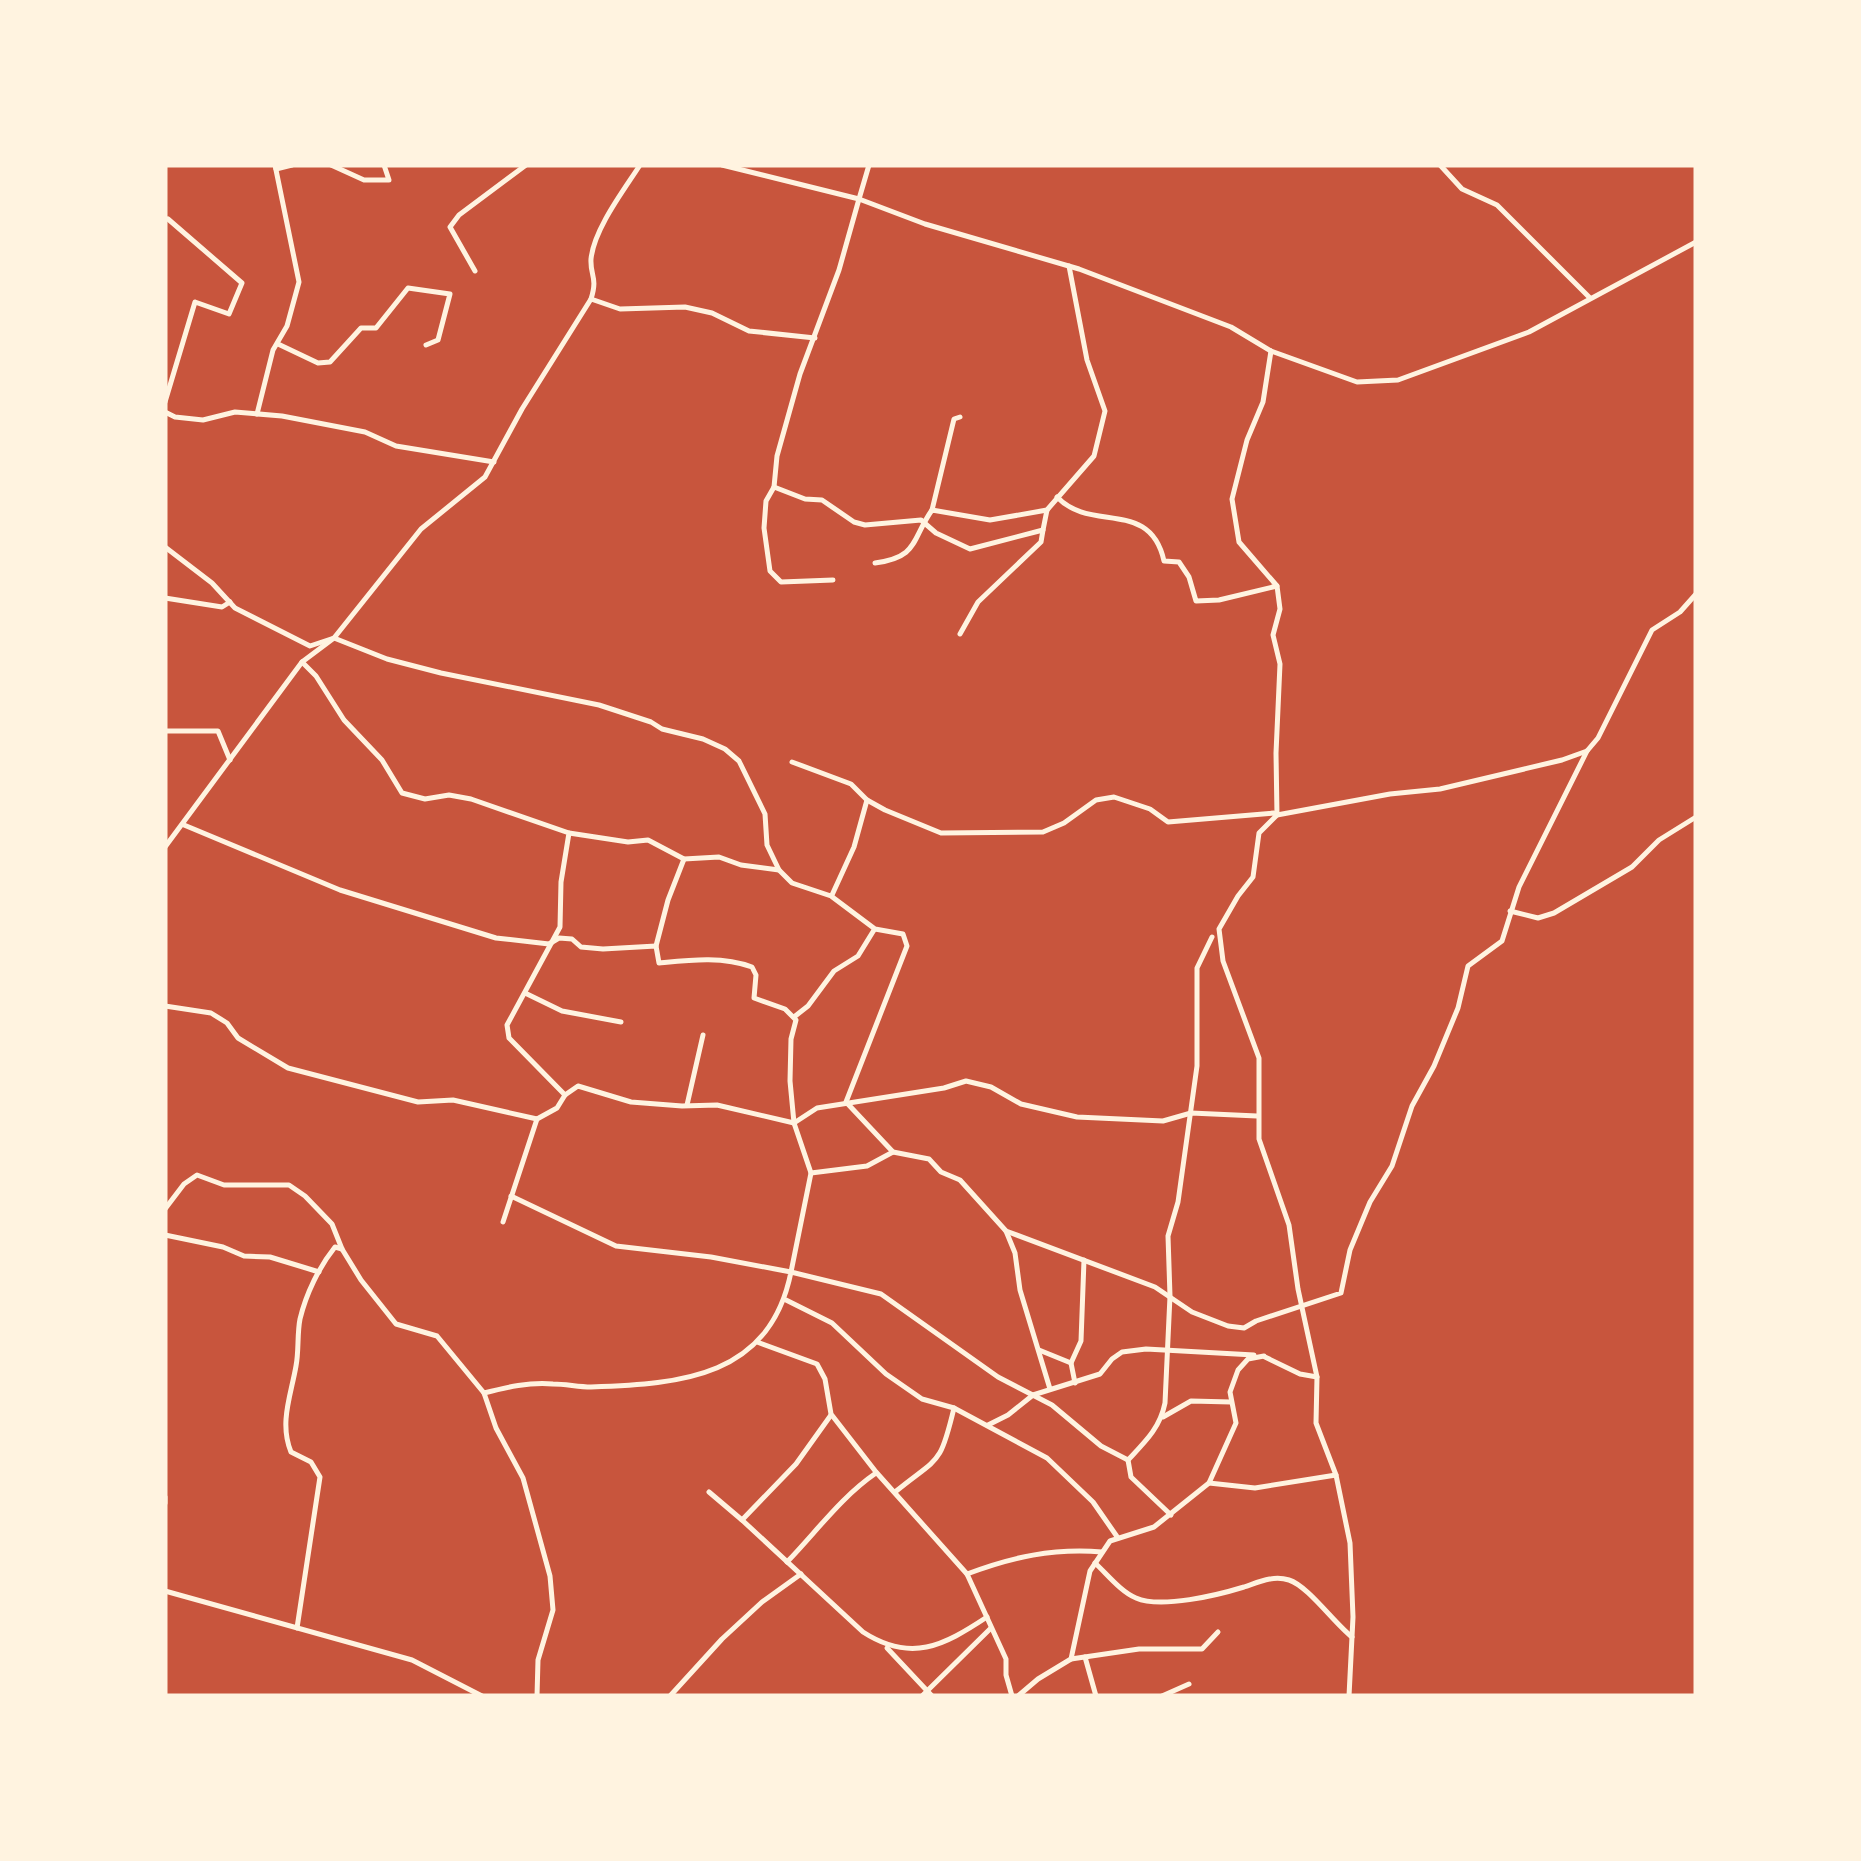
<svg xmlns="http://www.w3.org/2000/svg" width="1861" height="1861" font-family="'Archivo Narrow',sans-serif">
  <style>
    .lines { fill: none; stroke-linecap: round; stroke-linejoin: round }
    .minor { stroke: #fff3e0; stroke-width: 5 }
  </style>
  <rect width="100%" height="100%" fill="#c8553d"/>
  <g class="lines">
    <!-- minor -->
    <g class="minor">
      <polyline points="331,165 364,180 389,180 384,165"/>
      <polyline points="722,165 859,199 869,165"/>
      <polyline points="1440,165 1462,189 1497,205 1590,298"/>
      <polyline points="276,169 292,165"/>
      <polyline points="475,271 450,227 459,215 526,165"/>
      <polyline points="591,299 620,309 685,307 712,313 749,331 815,338"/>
      <polyline points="278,344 318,363 330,362 361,328 376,328 408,288 450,294 438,340 426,345"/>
      <polyline points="1271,351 1263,402 1247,440 1232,499 1239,542 1277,586 1280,609 1273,635 1280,664 1276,753 1277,815 1259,833 1253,877 1238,896 1219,929 1223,961 1259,1058 1259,1139 1289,1225 1298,1289 1317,1377 1316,1423 1336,1475 1350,1543 1353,1617 1349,1696"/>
      <polyline points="165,402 195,302 229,314 242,283 168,219"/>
      <polyline points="165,412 175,417 203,420 235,412 282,416 365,432 396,446 494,462"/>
      <polyline points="257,414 273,350 287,326 299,282 275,165"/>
      <polyline points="774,487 805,499 822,500 854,522 865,525 921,520 936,533 970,549 1043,530 1047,510"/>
      <path d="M1057 497C1091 533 1150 498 1164 561L1179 562 1189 577 1196 601 1219 600 1277 586"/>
      <polyline points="932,510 954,419 960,417"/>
      <polyline points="165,547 212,583 235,608 310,646 334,638 387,659 441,673 599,705 651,722 662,729 703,739 725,749 739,761 765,814 767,845 779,870"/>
      <path d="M875 563C919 557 911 540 932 510L990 520 1047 510 1094 456 1105 411 1087 360 1069 266"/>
      <polyline points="833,580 781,582 770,571 764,528 766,501 774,487 777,456 800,374 839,270 859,199 925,224 1079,269 1231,327 1271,351 1357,382 1398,380 1529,332 1696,242"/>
      <polyline points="165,598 222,607 230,602"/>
      <polyline points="960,634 978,602 1041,542 1043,530"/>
      <polyline points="302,662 316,676 344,720 382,760 402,793 425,799 449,795 471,799 569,833 561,882 560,927 507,1025 509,1038 565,1095"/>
      <polyline points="165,731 218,731 230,760"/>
      <polyline points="792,762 851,784 867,800 885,810 941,833 1043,832 1064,823 1096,800 1114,797 1150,809 1168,822 1274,813 1277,815 1390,794 1440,789 1562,760 1587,751 1598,738 1652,630 1680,612 1696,594"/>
      <path d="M184 825 340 890 496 938 549 944 559 938 572 939 581 947 603 949 656 946 659 963C690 960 722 956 752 967L756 975 754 998 785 1009 796 1020 791 1039 790 1081 794 1123 811 1173 791 1272 881 1294 998 1377 1052 1405 1101 1446 1128 1460C1145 1442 1160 1428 1165 1403L1170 1296 1168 1236 1178 1202 1197 1066V968L1212 937"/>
      <polyline points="569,833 628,842 648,840 684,859 719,857 741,865 779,870 792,883 831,896 875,929 903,934 907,946 846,1102 893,1152 929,1159 941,1172 960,1180 1006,1231 1155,1287 1192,1312 1228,1326 1244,1328 1256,1321 1341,1293 1350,1250 1370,1202 1392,1166 1412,1106 1434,1066 1458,1008 1468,966 1502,941 1519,887 1587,751"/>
      <path d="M165 847 302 662 334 638 421 529 485 477 522 409 591 299C598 277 590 276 591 259 594 229 624 190 640 165"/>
      <polyline points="832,895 854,847 867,800"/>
      <polyline points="1510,911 1538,918 1554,913 1632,867 1659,840 1696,817"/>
      <polyline points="656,946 668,900 684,859"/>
      <polyline points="525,993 562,1011 621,1022"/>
      <polyline points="165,1006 211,1013 227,1023 238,1038 288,1068 418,1102 453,1100 537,1119 557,1108 565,1095 578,1086 631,1102 682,1106 717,1105 794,1123 817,1108 944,1088 966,1081 991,1087 1021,1104 1077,1117 1163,1121 1191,1113 1257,1116"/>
      <polyline points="794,1017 808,1006 834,971 858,956 874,930"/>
      <polyline points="687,1105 703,1035"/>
      <polyline points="811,1173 867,1166 893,1152"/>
      <polyline points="165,1209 184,1184 197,1175 224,1185 289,1185 305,1196 332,1224 342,1249 361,1280 396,1324 437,1336 484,1393 496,1428 523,1478 550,1576 553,1610 538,1660 537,1696"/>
      <polyline points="503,1222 537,1119"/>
      <polyline points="1006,1231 1015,1253 1020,1290 1050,1389"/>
      <polyline points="165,1235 223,1247 244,1256 270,1257 319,1272"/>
      <polyline points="786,1300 832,1323 886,1374 922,1399 954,1408 1047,1458 1093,1502 1118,1538"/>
      <polyline points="757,1342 817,1364 825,1379 831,1414 876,1472 967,1574 1006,1659 1006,1675 1012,1696"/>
      <polyline points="1039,1350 1071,1363 1075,1383"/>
      <polyline points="1265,1357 1300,1374 1317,1377"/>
      <polyline points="1071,1363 1081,1341 1084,1260"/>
      <path d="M484 1393C507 1387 529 1382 553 1384 566 1384 578 1387 591 1387 682 1384 770 1377 791 1272L711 1257 616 1246 511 1196"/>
      <polyline points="1163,1417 1191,1401 1231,1402"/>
      <polyline points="988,1425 1008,1415 1033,1395 1100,1374 1112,1359 1122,1352 1146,1349 1254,1355"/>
      <polyline points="1128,1460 1131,1477 1171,1515"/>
      <polyline points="1209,1483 1255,1488 1336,1475"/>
      <polyline points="709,1492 742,1520 796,1464 831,1415"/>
      <path d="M895 1492C939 1456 940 1467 954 1408"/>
      <polyline points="165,1497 165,1503"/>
      <path d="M742 1520 863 1632C911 1663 943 1646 987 1617"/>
      <path d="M787 1562C817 1531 841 1497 876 1473"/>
      <path d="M1095 1563C1107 1574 1121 1592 1136 1598 1161 1609 1218 1595 1244 1587 1259 1582 1273 1575 1289 1580 1308 1586 1334 1623 1352 1637"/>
      <path d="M967 1574C1012 1557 1053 1548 1102 1552"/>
      <polyline points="165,1591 412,1660 482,1696"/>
      <path d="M297 1628 320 1477 311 1462 291 1452C279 1423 291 1395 296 1366 299 1351 297 1334 300 1319 306 1294 319 1267 335 1247L342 1249"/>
      <polyline points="887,1648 932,1696"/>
      <polyline points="1085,1657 1096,1696"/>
      <polyline points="1071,1659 1139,1649 1202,1649 1218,1632"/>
      <polyline points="670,1696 722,1639 762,1602 801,1574"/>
      <polyline points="922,1696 991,1628"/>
      <polyline points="1018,1696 1038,1679 1071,1659 1090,1571 1110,1541 1154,1527 1209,1483 1236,1423 1230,1392 1238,1370 1248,1359 1264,1356"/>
      <polyline points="1162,1696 1189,1684"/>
    </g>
  </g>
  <!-- border -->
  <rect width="1861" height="1861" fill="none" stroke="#fff3e0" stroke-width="335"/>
</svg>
